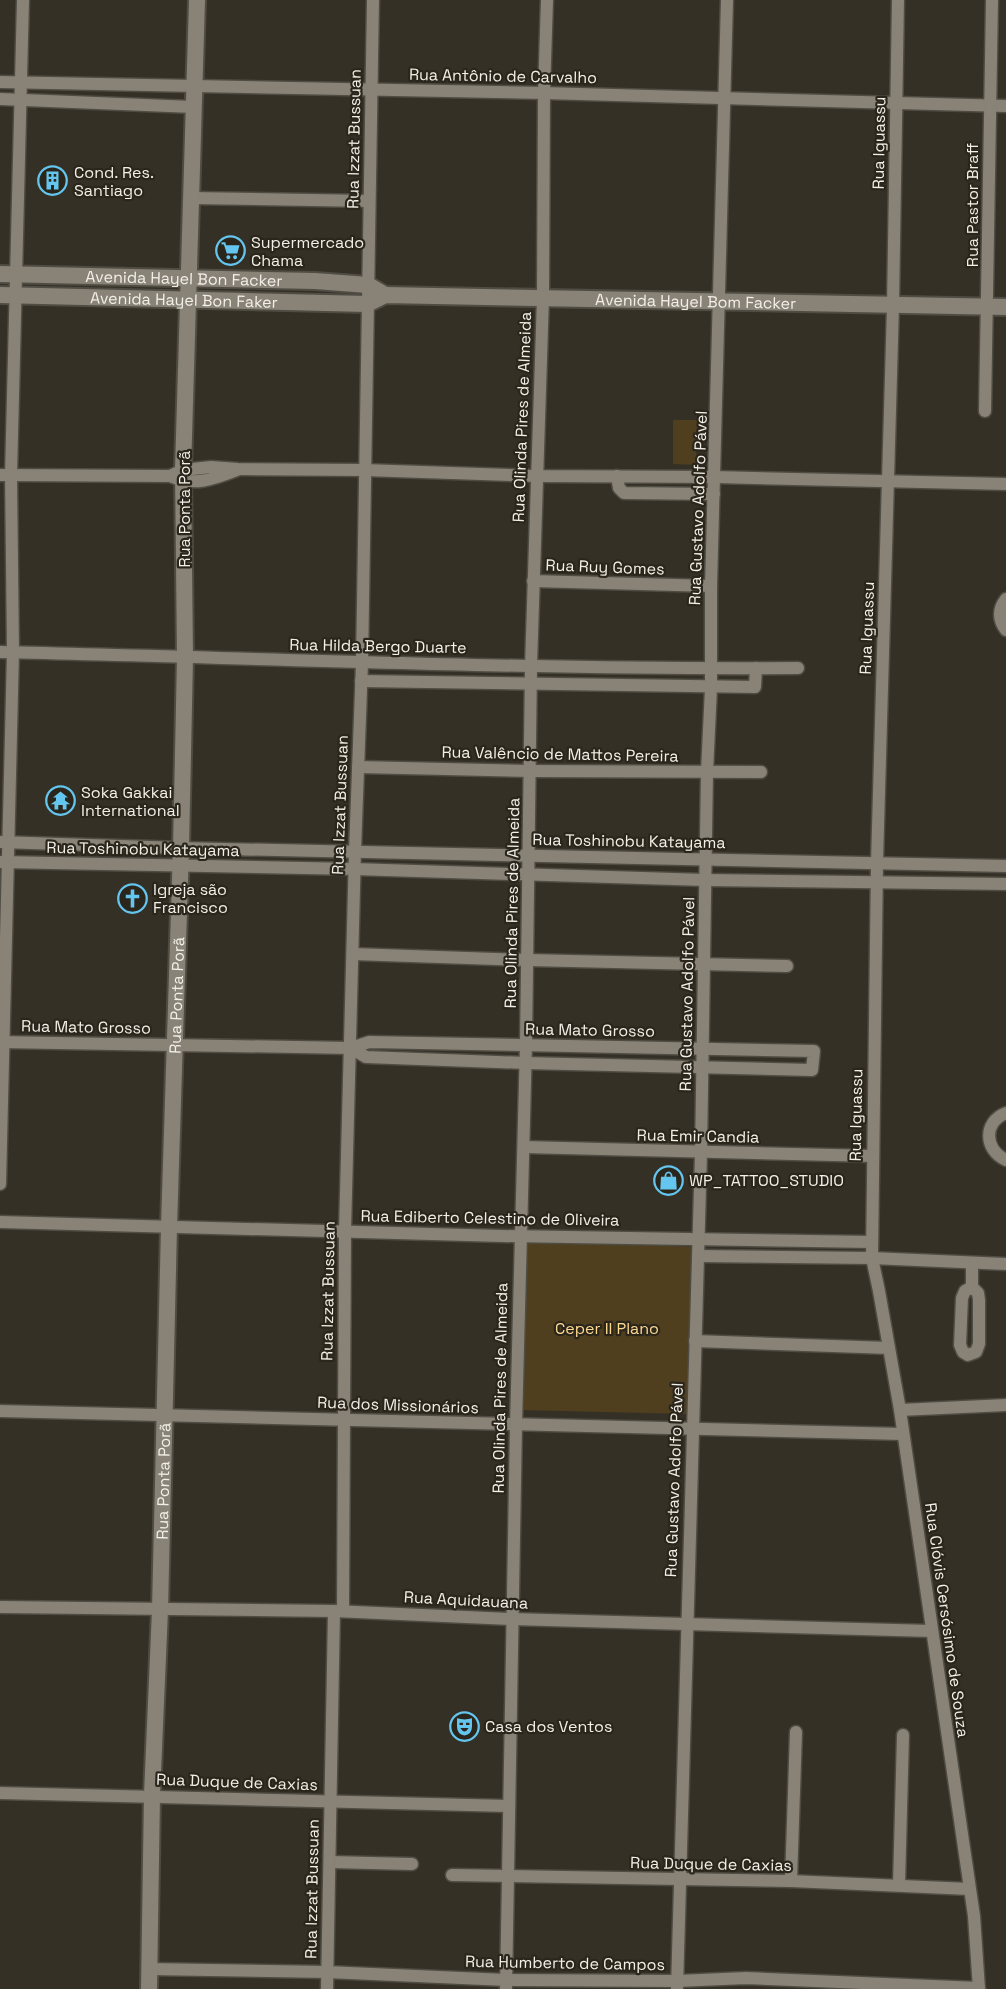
<svg xmlns="http://www.w3.org/2000/svg" width="1006" height="1989" font-family="'Space Grotesk',sans-serif">
  <style>
    .green { fill: #4f3f1f }
    .lines { fill: none; stroke-linecap: round; stroke-linejoin: round }
    .street-casing { stroke: #4f4c43; stroke-width: 15 }
    .secondary-casing { stroke: #4f4c43; stroke-width: 20 }
    .street { stroke: #888277; stroke-width: 12 }
    .secondary { stroke: #888277; stroke-width: 16 }
    .labels { text-anchor: middle; dominant-baseline: central; stroke-width: 4.5; stroke-linejoin: round; paint-order: stroke }
    .street-label { font-size: 16px; fill: #f2efe8; stroke: #2b261c }
    .poi-label { font-size: 16px; fill: #f2efe8; stroke: #2b261c; text-anchor: start }
    .park-label { font-size: 16px; fill: #fdd891; stroke: #2b261c }
  </style>
  <rect width="100%" height="100%" fill="#353026"/>
  <!-- green -->
  <g class="green">
    <polygon points="673,420 697,420 696,465 673,464"/>
    <polygon points="526,1240 693,1247 688,1414 521,1410"/>
  </g>
  <g class="lines">
    <defs>
      <g id="street">
        <polyline points="898,0 893,306 877,862 872,1258 879,1291 900,1410 974,1916 979,1989"/>
        <polyline points="0,82 544,93 1006,106"/>
        <polyline points="0,99 193,107"/>
        <polyline points="190,198 369,201"/>
        <polyline points="985,411 992,0"/>
        <path d="M0 475 170 476C194 487 214 479 237 470"/>
        <polyline points="170,476 183,470 211,467 238,469 364,470 536,476 715,477 1006,484"/>
        <polyline points="617,476 619,488 624,493 714,494"/>
        <polyline points="533,581 711,586"/>
        <path d="M1006 599C998 609 998 620 1006 630"/>
        <path d="M0 652C266 658 532 670 798 668"/>
        <polyline points="361,681 755,687 756,668"/>
        <polyline points="358,767 530,771 761,772"/>
        <polyline points="0,842 181,848 1006,866"/>
        <polyline points="1,862 354,869 705,880 1006,884"/>
        <polyline points="353,954 528,960 787,966"/>
        <polyline points="0,1042 351,1048 369,1042 814,1051 812,1070 526,1063 366,1057 351,1048"/>
        <path d="M1006 1113C983 1122 984 1150 1006 1160"/>
        <polyline points="524,1147 873,1156"/>
        <polyline points="0,1184 13,652 11,475 23,0"/>
        <polyline points="0,1222 502,1236 872,1242"/>
        <polyline points="698,1256 872,1258 1006,1264"/>
        <polyline points="972,1287 965,1291 962,1298 960,1345 963,1352 968,1355 976,1352 979,1344 979,1300 978,1293 972,1287 972,1263"/>
        <polyline points="695,1341 889,1348"/>
        <polyline points="900,1410 1006,1405"/>
        <polyline points="0,1411 903,1434"/>
        <polyline points="0,1607 334,1611 512,1619 931,1631"/>
        <polyline points="343,1611 345,1231 355,851 362,663 373,0"/>
        <polyline points="0,1793 508,1806"/>
        <polyline points="330,1862 412,1864"/>
        <polyline points="452,1875 791,1881 969,1889"/>
        <polyline points="791,1881 796,1732"/>
        <polyline points="899,1885 903,1735"/>
        <polyline points="149,1969 327,1972 506,1980 678,1981 746,1978 979,1988"/>
        <polyline points="327,1989 334,1611"/>
        <polyline points="506,1989 516,1425 526,1044 531,666 543,297 544,93 547,0"/>
        <polyline points="677,1989 701,1153 707,772 711,688 711,586 727,0"/>
      </g>
      <g id="secondary">
        <path id="s1" d="M0 274 315 281 368 285 385 295"/>
        <path id="s2" d="M0 295 367 304 385 295 1006 307"/>
        <path id="s3" d="M149 1989 152 1795 160 1610 169 1227 181 848 185 658 183 470 197 0"/>
      </g>
    </defs>
    <!-- street casing -->
    <use href="#street" class="street-casing"/>
    <!-- secondary casing -->
    <use href="#secondary" class="secondary-casing"/>
    <!-- street -->
    <use href="#street" class="street"/>
    <!-- secondary -->
    <use href="#secondary" class="secondary"/>
  </g>
  <!-- icons -->
  <defs>
    <symbol id="building-ring" viewBox="-11 -11 22 22"><circle r="9.5" fill="#2b261c" stroke="#64c5ee" stroke-width="1.5"/><path d="M-4-6H4V6H1V3H-1V6H-4ZM-2.5-4.3h1.7v1.8h-1.7ZM.8-4.3h1.7v1.8H.8ZM-2.5-1h1.7V.8h-1.7ZM.8-1h1.7V.8H.8Z" fill="#64c5ee"/></symbol>
    <symbol id="supermarket-ring" viewBox="-11 -11 22 22"><circle r="9.5" fill="#2b261c" stroke="#64c5ee" stroke-width="1.5"/><path d="M-6-5.5h2.5l.6 2H6L4.5 2H-2.5L-4.4-4H-6ZM-1.5 3.2a1.3 1.3 0 1 0 .1 0ZM3 3.2a1.3 1.3 0 1 0 .1 0Z" fill="#64c5ee"/></symbol>
    <symbol id="temple-ring" viewBox="-11 -11 22 22"><circle r="9.5" fill="#2b261c" stroke="#64c5ee" stroke-width="1.5"/><path d="M0-6L5-2H3V0L6.5 2.5H4V6H1.5V3h-3V6H-4V2.5H-6.5L-3 0V-2H-5Z" fill="#64c5ee"/></symbol>
    <symbol id="church-ring" viewBox="-11 -11 22 22"><circle r="9.5" fill="#2b261c" stroke="#64c5ee" stroke-width="1.5"/><path d="M-1.2-6h2.4v3.5h3.3v2.4h-3.3V6h-2.4V-.1h-3.3v-2.4h3.3Z" fill="#64c5ee"/></symbol>
    <symbol id="shop-ring" viewBox="-11 -11 22 22"><circle r="9.5" fill="#2b261c" stroke="#64c5ee" stroke-width="1.5"/><path d="M-5-2.5h2.3a2.7 3.5 0 0 1 5.4 0H5L5.5 6h-11ZM-1.5-2.5h3a1.5 2.3 0 0 0-3 0Z" fill="#64c5ee"/></symbol>
    <symbol id="theatre-ring" viewBox="-11 -11 22 22"><circle r="9.5" fill="#2b261c" stroke="#64c5ee" stroke-width="1.5"/><path d="M-5-5.5Q0-4 5-5.5V0Q5 5 0 6Q-5 5-5 0ZM-3.3-2.5H-1v1.5H-3.3ZM1-2.5H3.3v1.5H1ZM-2.8 1Q0 5.5 2.8 1Z" fill="#64c5ee"/></symbol>
  </defs>
  <g fill-rule="evenodd">
    <use href="#building-ring" x="36" y="164" width="33" height="33"/>
    <use href="#supermarket-ring" x="214" y="234" width="33" height="33"/>
    <use href="#temple-ring" x="44" y="784" width="33" height="33"/>
    <use href="#church-ring" x="116" y="882" width="33" height="33"/>
    <use href="#shop-ring" x="652" y="1164" width="33" height="33"/>
    <use href="#theatre-ring" x="448" y="1710" width="33" height="33"/>
  </g>
  <g class="labels">
    <!-- street labels -->
    <g class="street-label">
      <text transform="translate(503 76) rotate(1)">Rua Antônio de Carvalho</text>
      <text transform="translate(354 139) rotate(-89)">Rua Izzat Bussuan</text>
      <text transform="translate(879 143) rotate(-89)">Rua Iguassu</text>
      <text transform="translate(972 205) rotate(-90)">Rua Pastor Braff</text>
      <text stroke="none"><textPath href="#s1" startOffset="184">Avenida Hayel Bon Facker</textPath></text>
      <text stroke="none"><textPath href="#s2" startOffset="184">Avenida Hayel Bon Faker</textPath></text>
      <text stroke="none"><textPath href="#s2" startOffset="698">Avenida Hayel Bom Facker</textPath></text>
      <text transform="translate(522 417) rotate(-88)">Rua Olinda Pires de Almeida</text>
      <text transform="translate(698 508) rotate(-88)">Rua Gustavo Adolfo Pável</text>
      <text transform="translate(184 509) rotate(-90)">Rua Ponta Porã</text>
      <text transform="translate(605 567) rotate(2)">Rua Ruy Gomes</text>
      <text transform="translate(867 628) rotate(-88)">Rua Iguassu</text>
      <text transform="translate(378 646) rotate(1)">Rua Hilda Bergo Duarte</text>
      <text transform="translate(560 754) rotate(1)">Rua Valêncio de Mattos Pereira</text>
      <text transform="translate(340 805) rotate(-88)">Rua Izzat Bussuan</text>
      <text transform="translate(629 841) rotate(1)">Rua Toshinobu Katayama</text>
      <text transform="translate(143 849) rotate(1)">Rua Toshinobu Katayama</text>
      <text transform="translate(512 903) rotate(-89)">Rua Olinda Pires de Almeida</text>
      <text transform="translate(687 994) rotate(-89)">Rua Gustavo Adolfo Pável</text>
      <text stroke="none"><textPath href="#s3" startOffset="994">Rua Ponta Porã</textPath></text>
      <text transform="translate(86 1027) rotate(1)">Rua Mato Grosso</text>
      <text transform="translate(590 1030) rotate(1)">Rua Mato Grosso</text>
      <text transform="translate(856 1115) rotate(-89)">Rua Iguassu</text>
      <text transform="translate(698 1136) rotate(1)">Rua Emir Candia</text>
      <text transform="translate(490 1218) rotate(1)">Rua Ediberto Celestino de Oliveira</text>
      <text transform="translate(328 1291) rotate(-89)">Rua Izzat Bussuan</text>
      <text transform="translate(500 1388) rotate(-89)">Rua Olinda Pires de Almeida</text>
      <text transform="translate(398 1405) rotate(2)">Rua dos Missionários</text>
      <text stroke="none"><textPath href="#s3" startOffset="508">Rua Ponta Porã</textPath></text>
      <text transform="translate(674 1480) rotate(-88)">Rua Gustavo Adolfo Pável</text>
      <text transform="translate(466 1600) rotate(3)">Rua Aquidauana</text>
      <text transform="translate(947 1620) rotate(82)">Rua Clóvis Cersósimo de Souza</text>
      <text transform="translate(237 1782) rotate(2)">Rua Duque de Caxias</text>
      <text transform="translate(711 1864) rotate(1)">Rua Duque de Caxias</text>
      <text transform="translate(312 1889) rotate(-89)">Rua Izzat Bussuan</text>
      <text transform="translate(565 1963) rotate(1)">Rua Humberto de Campos</text>
    </g>
    <!-- poi labels -->
    <g class="poi-label">
      <text x="74" y="172">Cond. Res.<tspan x="74" dy="18">Santiago</tspan></text>
      <text x="251" y="242">Supermercado<tspan x="251" dy="18">Chama</tspan></text>
      <text x="81" y="792">Soka Gakkai<tspan x="81" dy="18">International</tspan></text>
      <text x="153" y="889">Igreja são<tspan x="153" dy="18">Francisco</tspan></text>
      <text x="689" y="1180">WP_TATTOO_STUDIO</text>
      <text x="485" y="1726">Casa dos Ventos</text>
    </g>
    <!-- park labels -->
    <g class="park-label">
      <text x="607" y="1328">Ceper II Plano</text>
    </g>
  </g>
</svg>
